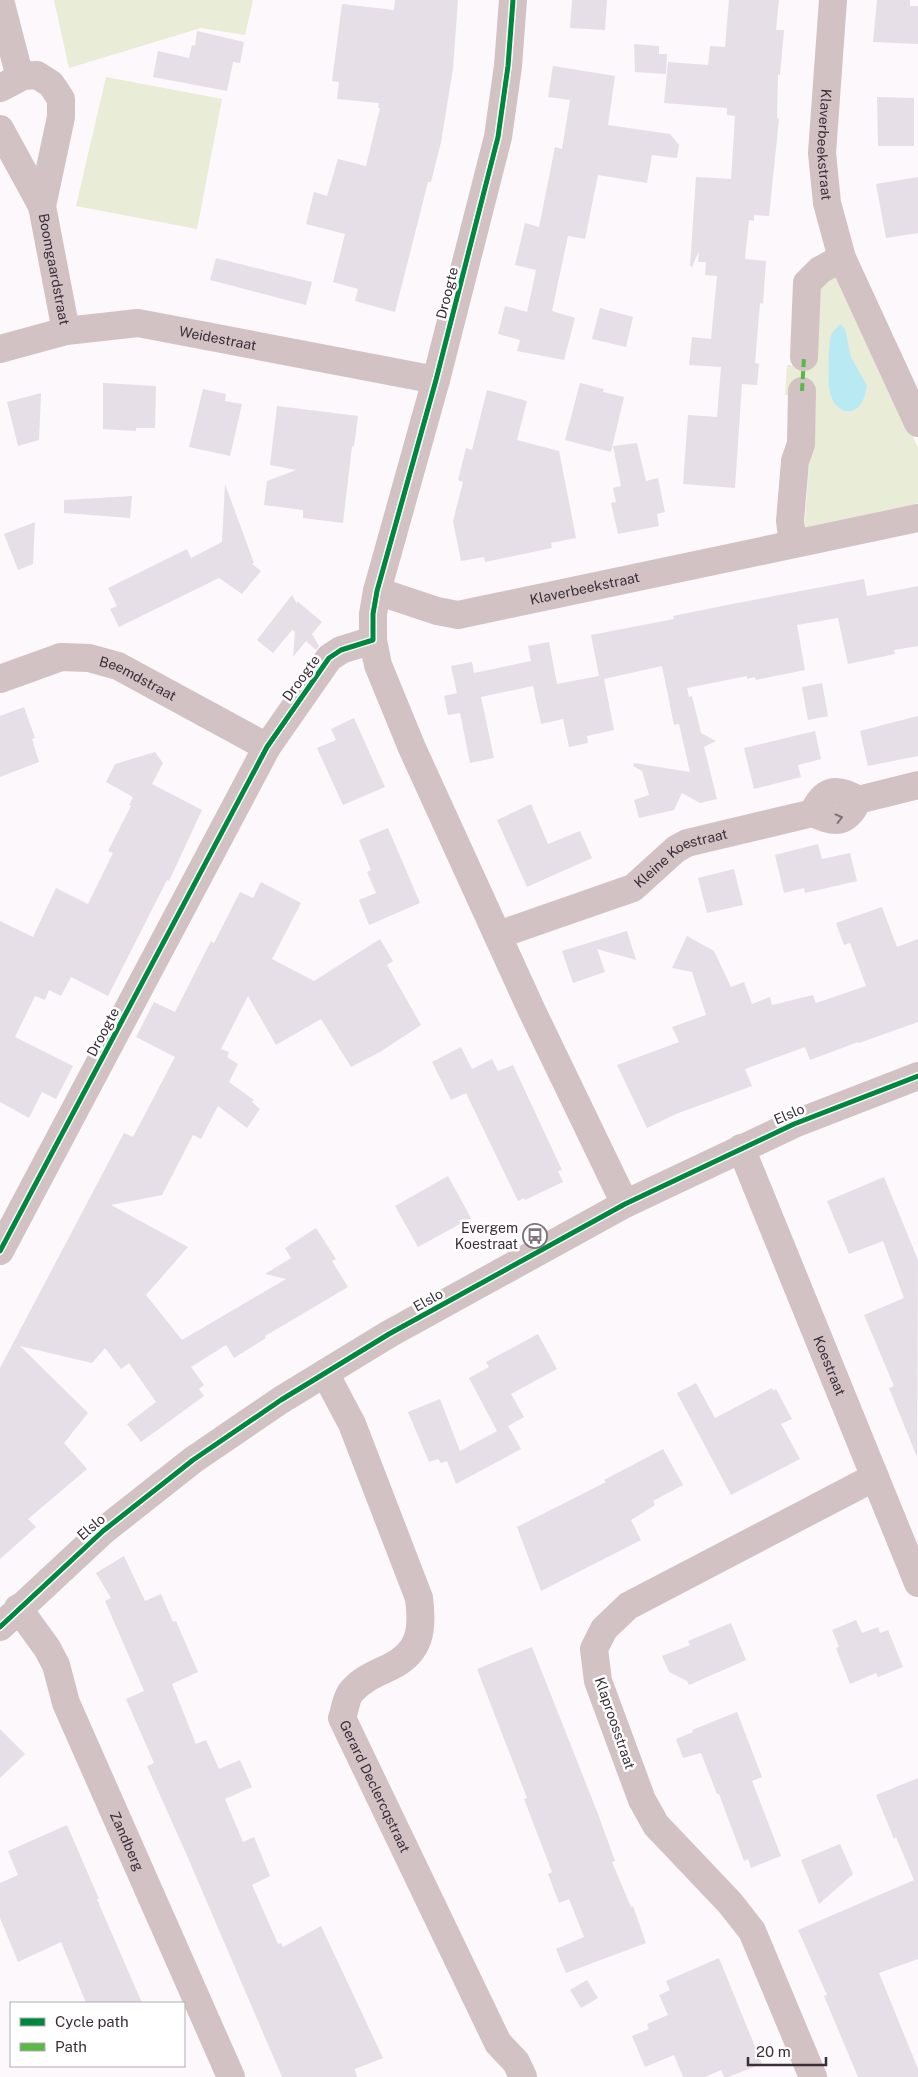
<svg xmlns="http://www.w3.org/2000/svg" width="918" height="2077" font-family="'Public Sans',sans-serif">
  <style>
    .green { fill: #e9ecd7 }
    .water { fill: #b9e9f3 }
    .building { fill: #e6dfe7 }
    .lines { fill: none; stroke-linecap: round; stroke-linejoin: round }
    .minor { stroke: #d2c2c4; stroke-width: 28 }
    .quiet { stroke: #58b947; stroke-width: 4; stroke-dasharray: 8 4; stroke-linecap: butt }
    .cycleway-casing { stroke: #fff; stroke-width: 8 }
    .cycleway { stroke: #00873e; stroke-width: 5 }
    .oneway { stroke: #7e7178 }
    .labels { text-anchor: middle; dominant-baseline: central; stroke-width: 5; stroke-linejoin: round; paint-order: stroke }
    .street-label { font-size: 14px; fill: #3a2f39; stroke: #fff }
    .poi-label { font-size: 14px; fill: #3a2f39; stroke: #fff; text-anchor: end }
  </style>
  <rect width="100%" height="100%" fill="#fcf8fb"/>
  <!-- green -->
  <g class="green">
    <polygon points="54,0 253,0 245,35 201,28 69,68"/>
    <polygon points="106,77 222,99 197,229 76,206"/>
    <polygon points="825,272 844,280 918,448 918,503 908,509 804,532 815,384 795,383 794,395 785,395 787,365 809,366 814,291"/>
  </g>
  <!-- water -->
  <path class="water" d="M840 324 845 329 851 357 867 386C866 392 864 400 860 405 850 418 835 409 831 396 827 388 828 341 832 333 834 330 838 327 840 324Z"/>
  <!-- building -->
  <g class="building">
    <polygon points="395,0 458,0 453,69 441,142 431,182 428,182 395,312 355,301 358,289 333,282 345,234 306,224 314,192 327,196 338,159 366,166 380,108 378,108 379,103 337,99 339,82 332,81 342,4 394,10"/>
    <polygon points="572,0 607,0 605,30 570,28"/>
    <polygon points="729,0 779,0 776,30 784,30 780,75 778,75 777,118 779,119 769,216 754,215 754,221 749,220 745,259 766,261 763,304 760,303 755,363 759,364 757,385 742,384 735,488 683,484 688,415 717,417 721,367 689,365 692,337 711,339 717,276 705,275 706,262 698,262 699,251 692,267 690,266 696,177 731,179 735,116 727,115 727,108 664,103 668,62 708,65 710,46 725,47"/>
    <polygon points="877,0 910,0 910,6 918,6 918,44 873,42"/>
    <polygon points="197,31 244,42 240,63 233,62 227,91 153,77 158,51 189,58 192,45 195,46"/>
    <polygon points="634,44 659,46 659,54 667,54 666,74 635,72"/>
    <polygon points="553,66 615,76 608,125 670,134 679,145 677,158 652,155 647,183 598,175 585,239 568,236 552,311 575,318 564,360 517,351 520,340 498,334 505,306 527,312 536,270 515,265 525,223 539,227 555,147 562,149 570,100 548,97"/>
    <polygon points="877,97 914,98 914,146 878,146"/>
    <polygon points="918,177 918,233 886,238 876,184"/>
    <polygon points="216,258 312,282 306,305 210,280"/>
    <polygon points="600,308 633,317 626,347 592,339"/>
    <polygon points="103,383 156,386 155,428 136,428 136,431 103,429"/>
    <polygon points="580,383 604,389 603,392 624,397 611,452 565,440"/>
    <polygon points="203,389 226,394 225,401 242,404 230,456 189,447"/>
    <polygon points="487,390 527,401 517,440 559,451 576,538 551,543 552,548 485,562 484,557 461,561 453,521 463,482 458,480 466,448 472,450"/>
    <polygon points="41,393 39,440 18,446 7,402"/>
    <polygon points="277,406 358,416 354,447 352,446 343,523 303,518 303,510 264,505 267,481 296,470 270,465"/>
    <polygon points="637,443 646,481 658,478 665,512 657,514 659,526 618,534 611,503 616,502 613,488 621,486 613,446"/>
    <polygon points="225,484 254,563 252,564 261,571 242,594 219,578 119,627 110,609 117,606 108,588 187,549 191,558 222,542"/>
    <polygon points="132,496 130,518 64,513 64,500"/>
    <polygon points="35,522 33,564 18,570 4,534"/>
    <polygon points="864,579 867,596 918,586 918,646 894,650 895,654 848,664 838,618 797,625 805,670 756,680 755,677 747,679 747,676 687,688 689,697 692,696 701,733 716,741 704,747 717,799 700,803 682,793 674,810 639,818 634,800 649,795 642,771 633,766 634,763 690,772 679,724 674,725 662,666 604,679 614,730 587,736 588,743 569,747 563,719 541,724 533,686 481,697 494,758 470,763 460,713 448,715 444,696 457,693 451,666 472,662 474,673 531,661 528,646 549,642 557,684 599,676 591,635 674,619 673,616 727,605"/>
    <polygon points="292,595 297,604 297,601 322,622 312,634 319,646 316,650 306,641 293,657 295,632 292,630 273,653 257,640"/>
    <polygon points="822,683 828,716 808,720 802,687"/>
    <polygon points="24,707 35,738 32,739 39,762 0,777 0,716"/>
    <polygon points="918,716 918,756 868,766 860,731"/>
    <polygon points="354,718 385,787 343,805 317,748 336,740 331,729"/>
    <polygon points="815,731 821,759 798,765 801,777 754,789 744,748"/>
    <polygon points="155,752 163,763 152,784 202,810 169,881 167,880 108,996 71,977 61,996 49,990 45,1000 35,996 15,1037 73,1066 56,1099 42,1092 29,1118 0,1102 0,921 33,937 56,888 88,904 113,853 108,851 131,806 129,805 133,797 106,782 115,764"/>
    <polygon points="531,804 548,844 580,831 592,858 527,887 497,820"/>
    <polygon points="388,828 420,903 369,925 359,900 376,893 367,872 371,870 359,840"/>
    <polygon points="818,844 822,859 850,853 857,881 805,893 804,888 784,893 775,855"/>
    <polygon points="734,869 743,905 707,913 698,878"/>
    <polygon points="261,882 301,903 272,959 314,981 380,939 393,961 387,965 421,1025 380,1052 351,1067 321,1019 276,1045 248,996 221,1049 229,1052 227,1057 238,1064 229,1082 254,1100 252,1102 260,1109 247,1128 218,1106 201,1139 193,1135 162,1195 111,1205 188,1247 146,1295 182,1340 286,1279 265,1274 291,1258 285,1248 316,1228 336,1259 332,1261 348,1287 265,1336 266,1338 234,1358 226,1345 191,1367 204,1385 199,1389 204,1396 141,1442 127,1424 156,1402 129,1363 121,1369 105,1348 92,1363 20,1346 88,1413 64,1443 87,1469 28,1519 36,1527 0,1559 0,1368 124,1133 133,1137 175,1057 136,1037 154,1002 175,1012 211,941 214,943 240,892 253,898"/>
    <polygon points="882,907 897,947 918,939 918,1022 859,1043 858,1042 810,1060 805,1047 745,1069 752,1086 676,1114 647,1128 617,1065 679,1042 672,1027 706,1015 692,972 672,968 687,936 714,951 731,987 744,982 752,1004 770,997 772,1005 813,995 816,1003 866,986 850,943 844,945 836,923"/>
    <polygon points="627,931 636,960 597,949 605,972 573,983 562,951"/>
    <polygon points="461,1047 472,1069 492,1059 498,1071 513,1065 562,1170 558,1171 563,1182 525,1200 524,1198 518,1201 466,1093 451,1100 432,1062"/>
    <polygon points="448,1176 471,1218 418,1247 395,1206"/>
    <polygon points="884,1177 918,1260 917,1457 889,1388 894,1386 864,1315 904,1298 883,1241 849,1254 827,1201"/>
    <polygon points="538,1334 557,1369 511,1394 524,1417 508,1426 521,1449 456,1484 447,1461 441,1463 438,1459 429,1462 408,1412 440,1399 460,1451 497,1431 469,1378 489,1367 486,1362"/>
    <polygon points="696,1383 715,1418 772,1388 773,1391 776,1389 792,1419 781,1424 800,1459 731,1495 677,1393"/>
    <polygon points="663,1449 683,1485 653,1501 655,1505 631,1520 641,1540 541,1591 517,1527 606,1482 604,1480"/>
    <polygon points="124,1556 145,1601 161,1594 173,1622 176,1621 198,1672 172,1684 196,1744 206,1740 219,1769 240,1760 252,1787 225,1799 243,1842 254,1837 270,1876 252,1885 278,1944 281,1943 283,1947 321,1926 383,2058 355,2069 357,2077 282,2077 185,1851 147,1766 154,1763 126,1699 144,1691 105,1601 111,1598 96,1573"/>
    <polygon points="856,1620 862,1633 878,1627 880,1633 888,1630 903,1667 878,1677 876,1673 850,1684 836,1648 839,1647 832,1630"/>
    <polygon points="731,1623 746,1660 689,1685 687,1681 669,1672 662,1656 690,1645 688,1641"/>
    <polygon points="532,1647 598,1814 615,1861 612,1862 631,1907 633,1906 646,1943 566,1973 556,1949 584,1937 569,1899 559,1903 548,1874 552,1872 524,1799 527,1798 477,1669"/>
    <polygon points="737,1712 762,1777 752,1781 781,1856 751,1868 748,1859 744,1861 719,1794 717,1794 701,1753 683,1758 676,1739 693,1732 692,1730"/>
    <polygon points="0,1729 25,1754 0,1778"/>
    <polygon points="918,1778 918,1959 879,1973 918,2069 918,2077 858,2077 824,1996 827,1995 798,1930 914,1880 896,1837 894,1839 876,1795"/>
    <polygon points="67,1825 99,1899 97,1899 102,1911 142,2003 86,2003 61,1942 18,1962 0,1918 0,1883 18,1875 8,1851"/>
    <polygon points="840,1844 853,1874 819,1904 801,1860"/>
    <polygon points="719,1958 762,2064 728,2077 724,2077 721,2070 705,2077 683,2077 674,2055 645,2067 632,2036 649,2029 647,2024 668,2015 659,1995 670,1990 666,1981"/>
    <polygon points="587,1980 598,1998 581,2008 570,1990"/>
  </g>
  <g class="lines">
    <!-- minor -->
    <g class="minor">
      <polyline points="0,0 17,66 23,76"/>
      <path id="s1" d="M833 0 822 153 827 203 842 258 918 423"/>
      <path id="s2" d="M0 88 23 76 37 75 51 84 61 99V117L42 206 66 331"/>
      <polyline points="0,129 42,206"/>
      <path id="s3" d="M0 349 66 331 138 323 436 380"/>
      <polyline points="804,357 807,283 820,270 842,258"/>
      <polyline points="793,544 790,521 795,461 801,444 802,391"/>
      <path id="s4" d="M377 591 437 611 458 615 918 518"/>
      <polyline points="373,640 378,665 412,748 532,1011 625,1204"/>
      <path id="s5" d="M0 679 61 657 89 658 118 666 267 747"/>
      <path d="M813 813C823 790 836 786 858 800L918 785"/>
      <path id="s6" d="M498 935 633 888 676 849 687 843 813 813C835 824 847 824 858 800"/>
      <path id="s7" d="M741 1148 918 1583"/>
      <polyline points="0,1251 267,747 329,658 341,650 373,640 373,614 377,591 436,380 498,137 508,66 513,0"/>
      <path id="s8" d="M325 1373 352 1424 419 1598C423 1629 421 1652 390 1667 375 1674 362 1679 351 1692 346 1698 345 1710 342 1718L498 2043 516 2062 523 2077"/>
      <path id="s9" d="M18 1608 47 1648 56 1665 66 1703 231 2077"/>
      <polyline points="0,1627 103,1531 193,1460 281,1400 389,1334 625,1204 794,1124 918,1076"/>
      <polyline points="813,2077 752,1931 730,1903 656,1825 642,1800 598,1681 594,1649 604,1629 628,1606 875,1477"/>
    </g>
    <!-- quiet -->
    <polyline class="quiet" points="802,391 804,357"/>
    <defs>
      <g id="cycleway">
        <polyline points="0,1251 267,747 329,658 341,650 373,640 373,614 377,591 436,380 498,137 508,66 513,0"/>
        <polyline points="0,1627 103,1531 193,1460 281,1400 389,1334 625,1204 794,1124 918,1076"/>
      </g>
    </defs>
    <!-- cycleway casing -->
    <use href="#cycleway" class="cycleway-casing"/>
    <!-- cycleway -->
    <use href="#cycleway" class="cycleway"/>
  </g>
  <!-- one-way arrows -->
  <defs><path id="oneway-chevron" d="M-2-3.5L2.5 0L-2 3.5" fill="none" stroke-width="1.6" stroke-linecap="round" stroke-linejoin="round" transform="scale(1.25)"/></defs>
  <use class="oneway" href="#oneway-chevron" transform="translate(839 818) rotate(-14)"/>
  <!-- icons -->
  <defs>
    <symbol id="bus-ring" viewBox="-11 -11 22 22"><circle r="9.5" fill="#fff" stroke="#7e757d" stroke-width="1.5"/><path d="M-5-6H5V4H4V6H2V4H-2V6H-4V4H-5ZM-3.5-4V0h7V-4ZM-3.5 1.2v1.5H-2V1.2ZM2 1.2v1.5H3.5V1.2Z" fill="#7e757d"/></symbol>
  </defs>
  <g fill-rule="evenodd">
    <use href="#bus-ring" x="521" y="1222" width="28" height="28"/>
  </g>
  <g class="labels">
    <!-- street labels -->
    <g class="street-label">
      <text stroke="none"><textPath href="#s1" startOffset="145">Klaverbeekstraat</textPath></text>
      <text stroke="none"><textPath href="#s2" startOffset="248">Boomgaardstraat</textPath></text>
      <text transform="translate(447 293) rotate(-76)">Droogte</text>
      <text stroke="none"><textPath href="#s3" startOffset="222">Weidestraat</textPath></text>
      <text stroke="none"><textPath href="#s4" startOffset="214">Klaverbeekstraat</textPath></text>
      <text transform="translate(301 678) rotate(-54)">Droogte</text>
      <text stroke="none"><textPath href="#s5" startOffset="146">Beemdstraat</textPath></text>
      <text stroke="none"><textPath href="#s6" startOffset="201">Kleine Koestraat</textPath></text>
      <text transform="translate(103 1032) rotate(-62)">Droogte</text>
      <text transform="translate(789 1114) rotate(-23)">Elslo</text>
      <text transform="translate(428 1300) rotate(-29)">Elslo</text>
      <text stroke="none"><textPath href="#s7" startOffset="235">Koestraat</textPath></text>
      <text transform="translate(91 1527) rotate(-41)">Elslo</text>
      <text transform="translate(615 1723) rotate(71)">Klaproosstraat</text>
      <text stroke="none"><textPath href="#s8" startOffset="476">Gerard Declercqstraat</textPath></text>
      <text stroke="none"><textPath href="#s9" startOffset="259">Zandberg</textPath></text>
    </g>
    <!-- poi labels -->
    <g class="poi-label">
      <text x="518" y="1228">Evergem<tspan x="518" dy="16">Koestraat</tspan></text>
    </g>
  </g>
  <!-- legend -->
  <rect x="10" y="2002" width="175" height="65" fill="#ffffff" stroke="#b0acb0"/>
  <rect x="20" y="2018" width="25" height="8" fill="#00873e" stroke="#b0acb0"/>
  <text x="55" y="2027" font-size="15" fill="#3a2f39">Cycle path</text>
  <rect x="20" y="2043" width="25" height="8" fill="#58b947" stroke="#b0acb0"/>
  <text x="55" y="2052" font-size="15" fill="#3a2f39">Path</text>
  <!-- scale -->
  <path d="M748 2057v8h78v-8" fill="none" stroke="#3a2f39" stroke-width="2.5"/>
  <text x="756" y="2057" font-size="15" fill="#3a2f39" stroke="#ffffff" stroke-width="4" paint-order="stroke">20 m</text>
</svg>
